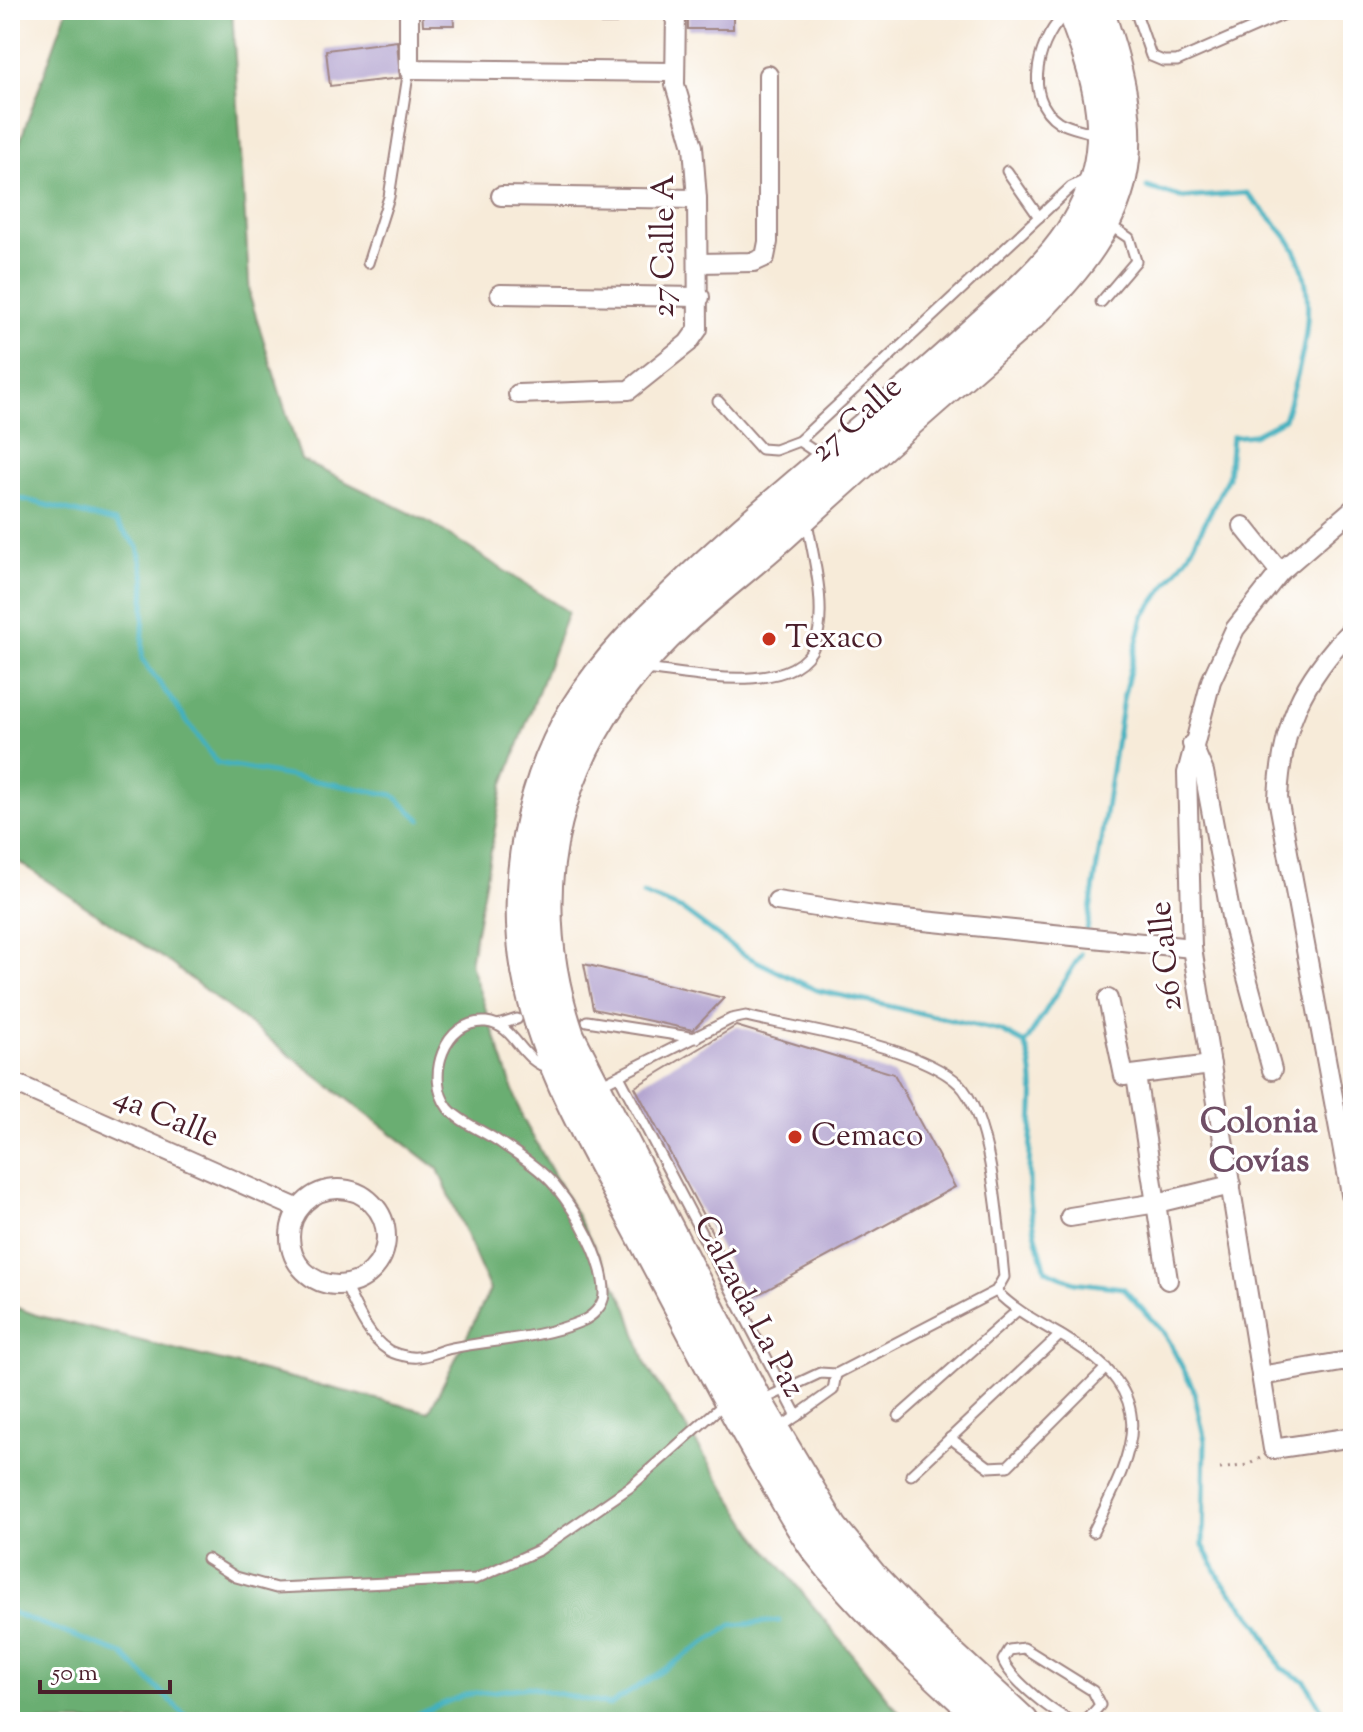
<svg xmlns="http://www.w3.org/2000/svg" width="1363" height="1732" font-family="'Sorts Mill Goudy',serif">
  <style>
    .forest { fill: #6bae72; stroke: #5a664e; stroke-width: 2 }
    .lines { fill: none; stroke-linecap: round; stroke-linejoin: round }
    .stream { stroke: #43b1bf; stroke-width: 5 }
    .building { fill: #b4a5d0 }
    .lane-casing { stroke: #a08582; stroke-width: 13 }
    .street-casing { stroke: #a08582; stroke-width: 22 }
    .primary-casing { stroke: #a08582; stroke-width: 34 }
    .path { stroke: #a08582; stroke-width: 3; stroke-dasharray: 2 6; stroke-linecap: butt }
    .lane { stroke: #fff; stroke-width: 9 }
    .street { stroke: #fff; stroke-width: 18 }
    .primary { stroke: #fff; stroke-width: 30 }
    .poi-dot { fill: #c8321e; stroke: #fff; stroke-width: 3 }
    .labels { text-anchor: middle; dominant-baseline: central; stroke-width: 6; stroke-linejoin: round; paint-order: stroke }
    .street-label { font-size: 32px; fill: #4a1f2b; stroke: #fff }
    .poi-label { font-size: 32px; fill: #4a1f2b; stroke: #fff; text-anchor: start }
    .neighbourhood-label { font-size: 34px; font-weight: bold; fill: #6f4e65; stroke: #fff }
  </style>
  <rect width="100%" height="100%" fill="#fff"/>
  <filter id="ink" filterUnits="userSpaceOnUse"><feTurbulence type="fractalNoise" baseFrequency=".0125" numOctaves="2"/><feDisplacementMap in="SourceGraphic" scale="16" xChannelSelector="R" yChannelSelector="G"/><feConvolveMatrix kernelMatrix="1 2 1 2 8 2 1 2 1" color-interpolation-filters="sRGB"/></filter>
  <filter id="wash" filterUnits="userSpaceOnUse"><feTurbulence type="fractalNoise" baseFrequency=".006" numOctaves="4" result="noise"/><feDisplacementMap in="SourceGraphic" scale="32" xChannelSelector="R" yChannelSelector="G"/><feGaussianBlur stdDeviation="1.8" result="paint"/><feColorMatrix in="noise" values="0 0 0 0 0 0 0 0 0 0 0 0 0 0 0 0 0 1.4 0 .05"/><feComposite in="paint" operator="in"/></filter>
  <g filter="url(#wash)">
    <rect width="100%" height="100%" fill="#f7ebd9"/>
    <!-- forest -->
    <polygon class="forest" points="67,10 232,10 250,297 301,460 431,523 568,612 503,786 470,963 523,1119 627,1306 646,1365 754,1533 907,1722 10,1722 10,1305 36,1315 429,1412 490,1290 438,1169 170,963 10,856 10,140 19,144"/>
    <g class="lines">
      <!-- stream -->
      <g class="stream">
        <polyline points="10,496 115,522 138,547 145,579 142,659 217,763 393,795 421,820"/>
        <path d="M643 894 683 910 742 954 816 990 1001 1031 1025 1044C1042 1087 1028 1133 1029 1179 1029 1212 1036 1239 1046 1270L1074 1282 1123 1288 1165 1334 1193 1388 1205 1441 1203 1545 1221 1580 1260 1626 1281 1668 1305 1681 1329 1722"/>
        <path d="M1087 930 1123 699 1143 617 1189 554 1228 477 1232 437 1253 435 1284 419C1301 367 1323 296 1292 245 1281 226 1261 210 1247 193L1182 198 1147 187"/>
        <polyline points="1025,1044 1081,954"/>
        <polyline points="10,1612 122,1654 192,1722"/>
        <polyline points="398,1722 464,1695 529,1687 610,1705 732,1625 779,1621"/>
      </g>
    </g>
    <g id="blocks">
      <!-- building -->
      <g class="building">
        <polygon points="422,10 453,10 454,25 423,25"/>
        <rect x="601" y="10" width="15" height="14"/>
        <rect x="688" y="10" width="45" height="19"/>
        <polygon points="397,41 400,78 330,86 326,50"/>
        <polygon points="584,964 724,998 693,1030 593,1009"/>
        <polygon points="736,1026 894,1074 955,1187 748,1300 635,1087"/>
      </g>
    </g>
  </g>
  <g filter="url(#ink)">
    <use href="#blocks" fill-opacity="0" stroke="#a08582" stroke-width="2"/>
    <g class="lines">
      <defs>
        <g id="lane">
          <polyline points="1135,10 1151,56 1163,61 1177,61 1294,10"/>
          <path d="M1068 12C1039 35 1021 98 1059 122 1070 128 1084 130 1095 134"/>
          <polyline points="1007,171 1039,217"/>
          <polyline points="368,263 389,197 409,69"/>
          <polyline points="1101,302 1136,261 1129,238 1108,224"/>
          <polyline points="718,401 761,449 775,450 799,441 1071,187 1089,178"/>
          <polyline points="799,441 823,457"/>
          <path d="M644 669C688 673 794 698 815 644 828 611 813 555 807 522"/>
          <polyline points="587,1021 696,1038"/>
          <polyline points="498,1025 517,1019"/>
          <polyline points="619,1076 797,1416"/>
          <path d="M598 1086 731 1019 746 1016C803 1030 918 1045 959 1084 992 1117 999 1230 1004 1277L996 1291 836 1374 820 1373 760 1401"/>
          <path d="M345 1285C355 1305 367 1337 388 1350 394 1354 410 1358 417 1357 428 1357 440 1350 452 1348 494 1340 542 1338 582 1321 592 1317 603 1306 604 1295 605 1259 577 1213 555 1186 540 1168 517 1154 498 1141 483 1131 458 1121 448 1108 425 1078 444 1019 486 1022 517 1025 519 1062 552 1069"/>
          <path d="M996 1291C1016 1312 1042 1324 1067 1339 1163 1397 1135 1448 1093 1532"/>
          <polyline points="899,1416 1018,1310"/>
          <polyline points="777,1430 833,1390 836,1374"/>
          <polyline points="950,1438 989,1467 1008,1466 1106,1368"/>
          <polyline points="911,1475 1060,1335"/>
          <polyline points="207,1559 236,1577 276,1588 475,1579 539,1550 630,1487 726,1402"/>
          <path d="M1075 1722C1055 1715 1011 1680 1003 1660L1009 1650 1024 1648 1093 1691 1100 1705 1088 1719 1080 1722"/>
        </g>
        <g id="street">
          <polyline points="409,10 409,69 674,72"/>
          <polyline points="501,196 697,199"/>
          <polyline points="699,263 754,262 765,257 768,242 768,75"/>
          <polyline points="500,294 700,297"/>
          <polyline points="518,394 629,390 688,343 698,329 697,199 693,146 675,85 676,10"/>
          <polyline points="1353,509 1280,572 1235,629 1211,681 1187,773 1192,948 1273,1449 1353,1437"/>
          <polyline points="1243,526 1280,572"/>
          <path d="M1353 628C1302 681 1282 724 1278 798L1353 1205"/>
          <polyline points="1192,744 1204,772 1232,922 1272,1070"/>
          <polyline points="777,901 874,916 1192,948"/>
          <polyline points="1108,999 1124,1076 1211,1065"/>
          <polyline points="1136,1076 1168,1280"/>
          <polyline points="10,1081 299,1209"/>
          <circle cx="338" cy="1237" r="48"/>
          <polyline points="1070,1217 1157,1203 1231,1185"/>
          <polyline points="1261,1376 1353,1360"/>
        </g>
        <g id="primary">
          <path d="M987 1722C929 1667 867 1614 818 1551 801 1529 788 1503 774 1479 729 1404 690 1326 649 1249 603 1160 545 1071 527 971 512 884 529 785 576 708 607 658 651 617 694 576 783 492 881 418 971 335 1023 287 1080 244 1097 173 1112 115 1092 63 1072 10"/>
          <path d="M1023 1722 920 1627 872 1577 832 1528 757 1402 569 1036C518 886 555 747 666 636 704 598 749 566 789 529 868 457 949 386 1030 316 1135 213 1146 148 1098 10"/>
        </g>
      </defs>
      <!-- lane casing -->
      <use href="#lane" class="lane-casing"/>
      <!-- street casing -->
      <use href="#street" class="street-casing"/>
      <!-- primary casing -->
      <use href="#primary" class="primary-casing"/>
      <!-- path -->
      <polyline class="path" points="1220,1469 1248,1465 1260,1458"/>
      <!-- lane -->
      <use href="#lane" class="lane"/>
      <!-- street -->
      <use href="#street" class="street"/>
      <!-- primary -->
      <use href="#primary" class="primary"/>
    </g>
  </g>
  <!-- markers -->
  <g class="poi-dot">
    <circle cx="769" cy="639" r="8"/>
    <circle cx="795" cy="1137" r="8"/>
  </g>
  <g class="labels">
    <!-- street labels -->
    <g class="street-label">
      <text transform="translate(665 246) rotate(-90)">27 Calle A</text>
      <text transform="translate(857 420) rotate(-42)">27 Calle</text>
      <text transform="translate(1167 956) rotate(-96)">26 Calle</text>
      <text transform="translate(166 1118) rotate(23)">4a Calle</text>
      <text transform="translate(748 1307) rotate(62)">Calzada La Paz</text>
    </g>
    <!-- poi labels -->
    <g class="poi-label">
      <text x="785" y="639">Texaco</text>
      <text x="811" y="1137">Cemaco</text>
    </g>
    <!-- neighbourhood labels -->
    <g class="neighbourhood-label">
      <text x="1259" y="1123">Colonia<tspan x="1259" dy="39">Covías</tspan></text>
    </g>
  </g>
  <!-- margin -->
  <rect width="1363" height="1732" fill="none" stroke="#fff" stroke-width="40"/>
  <!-- scale -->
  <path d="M40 1680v12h130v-12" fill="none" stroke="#4a1f2b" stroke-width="4"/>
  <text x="52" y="1680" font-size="24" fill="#4a1f2b" stroke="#ffffff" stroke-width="6" paint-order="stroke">50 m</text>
</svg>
